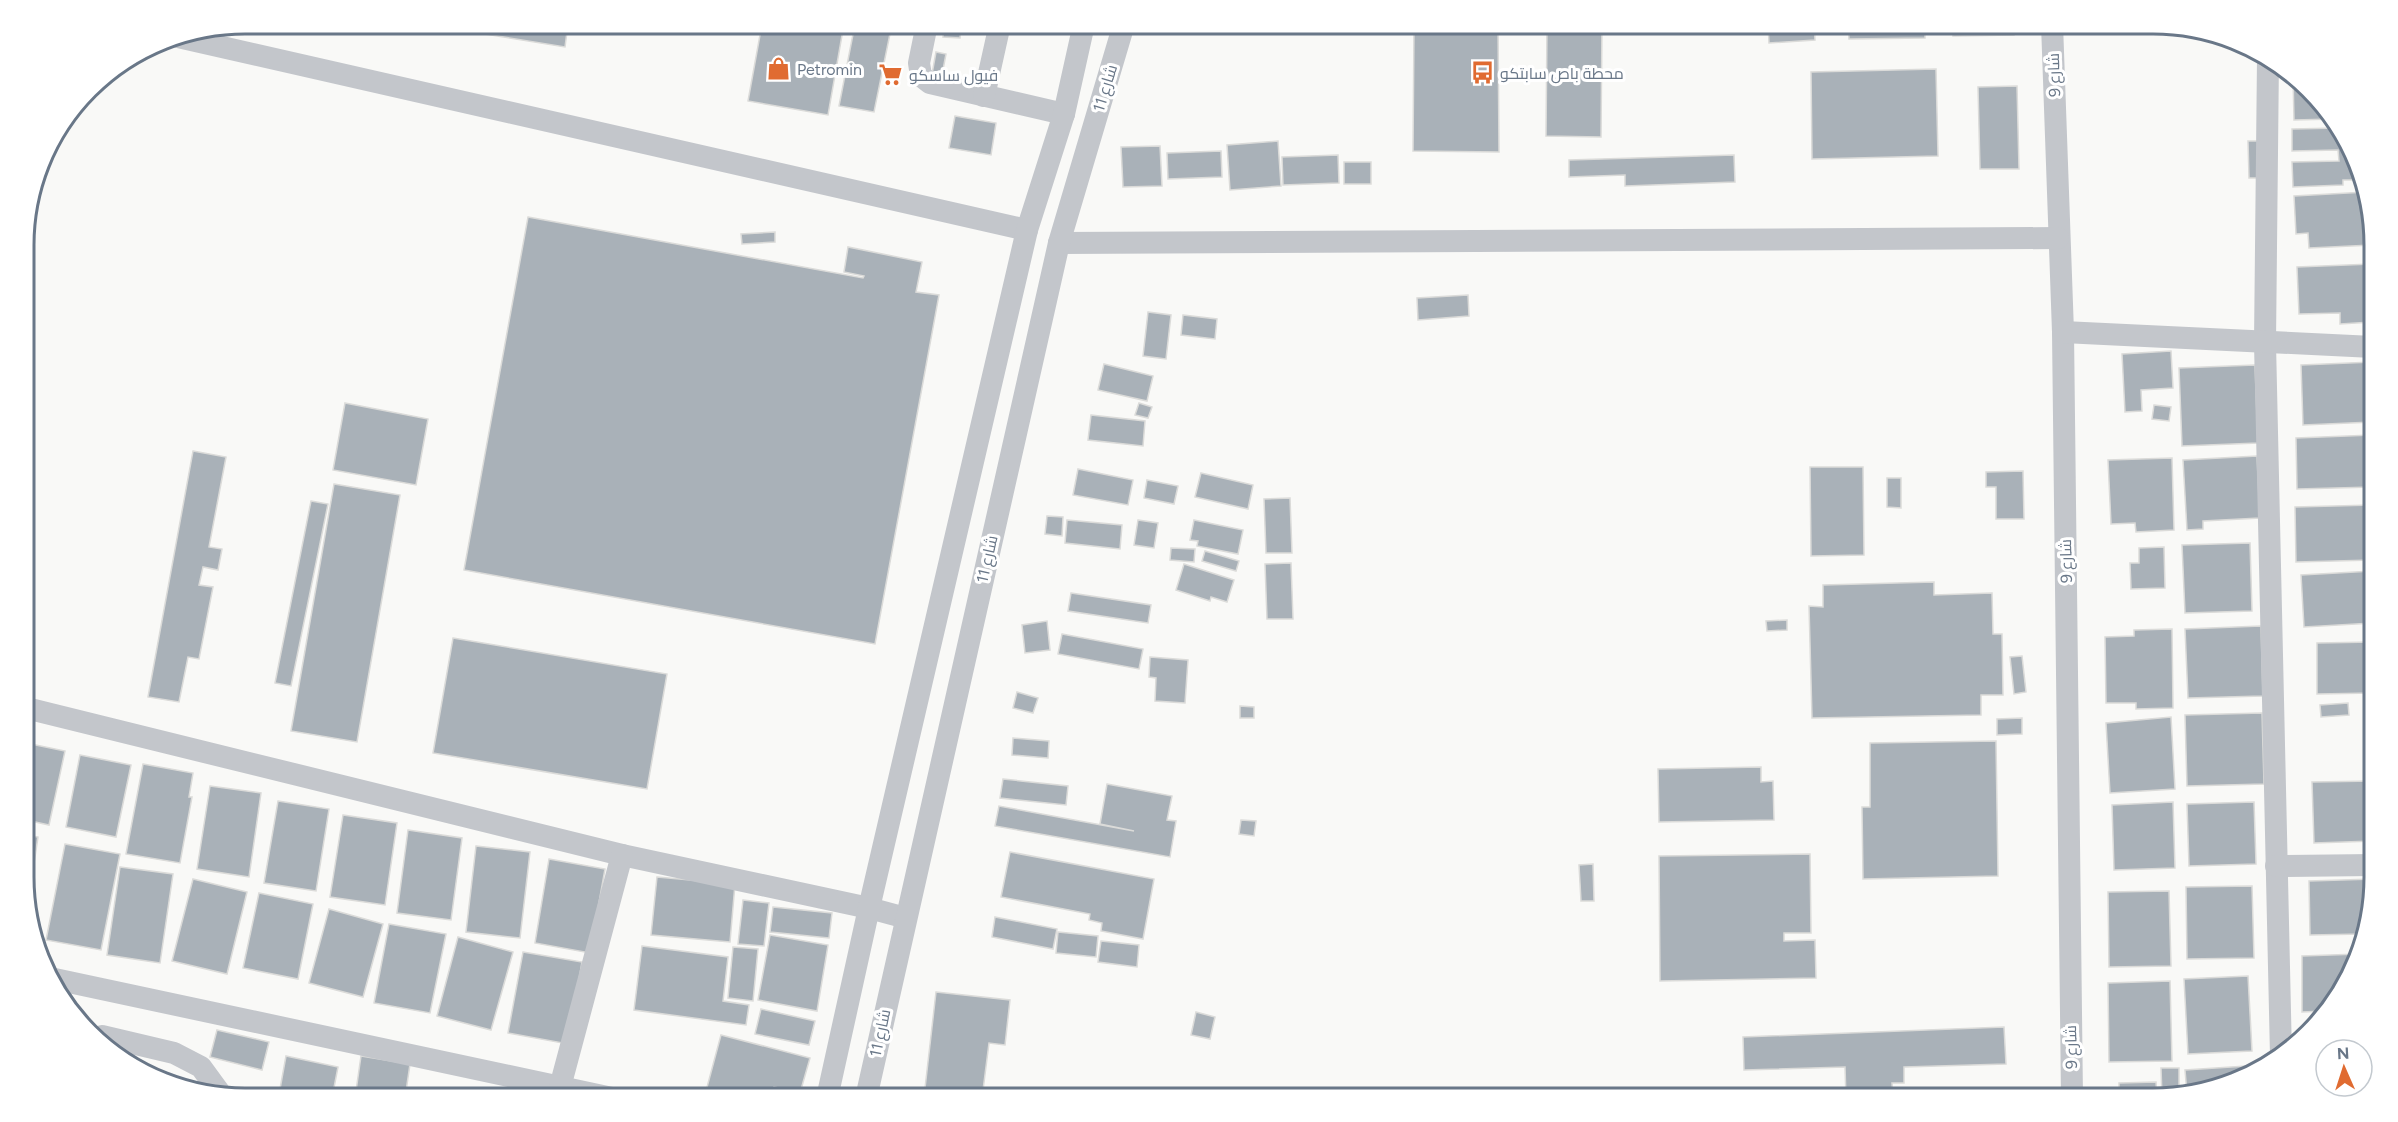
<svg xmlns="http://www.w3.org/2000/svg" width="2398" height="1122" font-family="Figtree,Cairo,sans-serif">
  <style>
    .building { fill: #a9b1b8; stroke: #dbdbd9; stroke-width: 1.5 }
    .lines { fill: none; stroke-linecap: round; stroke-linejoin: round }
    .minor { stroke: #c3c6cb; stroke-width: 22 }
    .labels { text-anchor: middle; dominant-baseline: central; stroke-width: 6; stroke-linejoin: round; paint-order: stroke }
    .poi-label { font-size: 16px; fill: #697788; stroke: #fff; text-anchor: start }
    .street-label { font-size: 16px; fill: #697788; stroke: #fff }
    .rim { fill: none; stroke: #697788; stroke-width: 3 }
  </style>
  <rect width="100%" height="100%" fill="#f9f9f7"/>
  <!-- building -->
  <g class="building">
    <polygon points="442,24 467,24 466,28"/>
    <polygon points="480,24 568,24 565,47 479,33"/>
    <polygon points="762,24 844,24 828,115 748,101"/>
    <polygon points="855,24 892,24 874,112 839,106"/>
    <polygon points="944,24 961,24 960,38 943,37"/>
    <polygon points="1547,24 1602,24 1601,137 1546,136"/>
    <polygon points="1768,24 1814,24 1815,40 1769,43"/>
    <polygon points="1848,24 1925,24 1925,38 1849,39"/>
    <polygon points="1952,24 2014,24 2014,35 1953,36"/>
    <polygon points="1498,25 1499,152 1413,151 1414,26"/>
    <polygon points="936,52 946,54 942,75 932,74"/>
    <polygon points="1936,69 1938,156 1812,159 1811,72"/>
    <polygon points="2293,76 2329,111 2334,119 2294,120"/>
    <polygon points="2017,86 2019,169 1980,169 1978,87"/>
    <polygon points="955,116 996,123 991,155 949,148"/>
    <polygon points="2338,128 2357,161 2362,180 2343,180 2343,185 2293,187 2292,162 2339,161 2338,150 2292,151 2292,129"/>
    <polygon points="1278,141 1281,186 1230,190 1227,145"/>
    <polygon points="2248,141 2260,141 2260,178 2249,178"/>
    <polygon points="1160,146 1162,186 1123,187 1121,147"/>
    <polygon points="1221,151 1222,177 1168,179 1167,153"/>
    <polygon points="1338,155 1339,183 1283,185 1282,157"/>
    <polygon points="1734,155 1735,182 1625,186 1625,175 1569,177 1569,160"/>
    <rect x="1344" y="162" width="27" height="22"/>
    <polygon points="2366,192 2372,217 2372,245 2309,248 2308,233 2296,234 2294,196"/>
    <polygon points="528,217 863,278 864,276 844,272 848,247 922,262 916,292 939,295 875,644 464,570"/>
    <polygon points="775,232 775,242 742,244 741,234"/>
    <polygon points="2372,264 2372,322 2340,324 2340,313 2299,314 2297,267"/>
    <polygon points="1468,295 1469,316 1418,320 1417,298"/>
    <polygon points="1148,312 1171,315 1166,359 1143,356"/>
    <polygon points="1183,315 1217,319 1215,339 1181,335"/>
    <polygon points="2171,351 2173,388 2141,390 2142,411 2125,412 2122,354"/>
    <polygon points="2373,362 2373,422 2303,425 2301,365"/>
    <polygon points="1104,364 1153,376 1147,401 1098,390"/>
    <polygon points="2255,365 2258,443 2182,446 2179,368"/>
    <polygon points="345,403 428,419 416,485 333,470"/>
    <polygon points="1139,403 1152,407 1148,418 1135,415"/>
    <polygon points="2154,405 2171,407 2169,421 2152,419"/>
    <polygon points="1091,415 1145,421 1143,446 1088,440"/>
    <polygon points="2373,435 2373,487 2297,489 2296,438"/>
    <polygon points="193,451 226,457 209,547 222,549 218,570 203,567 199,585 213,587 199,659 188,657 179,702 148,697"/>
    <polygon points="2257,456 2260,518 2203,521 2203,529 2187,530 2183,460"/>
    <polygon points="2172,458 2174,530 2136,532 2135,523 2111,524 2108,460"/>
    <polygon points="1810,467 1863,467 1864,555 1811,556"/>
    <polygon points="1078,469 1133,480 1128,505 1073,495"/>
    <polygon points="2023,471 2024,519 1996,519 1996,487 1986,487 1986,472"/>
    <polygon points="1201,473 1253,485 1248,509 1195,497"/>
    <polygon points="1887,478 1901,478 1901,508 1887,507"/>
    <polygon points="1147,480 1178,486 1174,504 1144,498"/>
    <polygon points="334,484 400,495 357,742 291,731"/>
    <polygon points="1290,498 1292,553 1266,553 1264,499"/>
    <polygon points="311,501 328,504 291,686 275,683"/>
    <polygon points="2373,505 2373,560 2296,562 2295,507"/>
    <polygon points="1047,516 1063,517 1062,536 1045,534"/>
    <polygon points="1067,520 1122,525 1120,549 1065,543"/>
    <polygon points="1138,520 1158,523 1154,548 1134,545"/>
    <polygon points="1194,520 1243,530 1238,554 1197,546 1198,541 1190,540"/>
    <polygon points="2250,543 2252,611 2185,613 2182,545"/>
    <polygon points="2164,547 2165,588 2131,589 2130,563 2139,563 2139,548"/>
    <polygon points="1171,548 1195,549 1194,562 1170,560"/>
    <polygon points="1205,551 1239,561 1236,571 1202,561"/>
    <polygon points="1291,563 1293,619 1267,619 1265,564"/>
    <polygon points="1184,564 1234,580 1227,602 1211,597 1210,601 1176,590"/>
    <polygon points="2373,571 2373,623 2304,627 2301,575"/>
    <polygon points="1934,582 1934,595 1992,593 1993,634 2002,634 2003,695 1981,695 1981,715 1812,718 1809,606 1823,607 1823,585"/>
    <polygon points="1071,593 1151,605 1148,623 1068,611"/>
    <polygon points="1787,620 1787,630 1767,631 1766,621"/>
    <polygon points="1047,621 1050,650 1025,653 1022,625"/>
    <polygon points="2261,626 2263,696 2188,698 2185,629"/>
    <polygon points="2172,629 2173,708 2136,709 2136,703 2106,703 2105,637 2134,636 2134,630"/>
    <polygon points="1062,634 1143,649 1139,669 1058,654"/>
    <polygon points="453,638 667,674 647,789 433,753"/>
    <polygon points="2373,642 2373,693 2317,694 2317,643"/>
    <polygon points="2022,656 2026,692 2014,694 2010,657"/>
    <polygon points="1150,657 1188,660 1185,703 1155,701 1156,678 1149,677"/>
    <polygon points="1017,692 1038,698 1033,713 1013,708"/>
    <polygon points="2348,703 2349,715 2321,717 2320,705"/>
    <polygon points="1240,706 1254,707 1254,718 1240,718"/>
    <polygon points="2262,713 2264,784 2187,786 2185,715"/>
    <polygon points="2171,717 2175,789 2110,793 2106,723"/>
    <polygon points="2022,718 2022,734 1997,735 1997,719"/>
    <polygon points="1013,738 1049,741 1048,758 1012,755"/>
    <polygon points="1996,741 1998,876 1863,879 1862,807 1870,807 1870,743"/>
    <polygon points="26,743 65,751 49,825 26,820"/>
    <polygon points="80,755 131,765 116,837 66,827"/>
    <polygon points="143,764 193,773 189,797 192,797 180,863 126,854"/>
    <polygon points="1761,767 1761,782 1773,781 1774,820 1659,822 1658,769"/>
    <polygon points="1003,779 1068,786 1066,805 1000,798"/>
    <polygon points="2374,781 2374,841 2314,843 2312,782"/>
    <polygon points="1107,784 1172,796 1167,820 1176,821 1170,857 995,826 999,806 1134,831 1100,824"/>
    <polygon points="210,786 261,793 249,877 197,869"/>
    <polygon points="278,801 329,809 316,891 264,883"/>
    <polygon points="2173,802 2175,868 2114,870 2112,805"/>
    <polygon points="2254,802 2256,864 2189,866 2187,804"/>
    <polygon points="343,815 397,823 385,905 330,897"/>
    <polygon points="1241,820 1256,821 1254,836 1239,834"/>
    <polygon points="408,830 462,838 451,920 397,913"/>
    <polygon points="26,835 38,837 27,909 26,906"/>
    <polygon points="65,844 120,854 101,950 46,940"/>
    <polygon points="476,846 530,852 520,938 466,932"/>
    <polygon points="1010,852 1154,879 1143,939 1101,931 1102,923 1089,920 1090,914 1001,897"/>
    <polygon points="1810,854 1811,933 1784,933 1784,941 1815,940 1816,978 1660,981 1659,856"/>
    <polygon points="549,859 605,869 590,953 535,943"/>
    <polygon points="1593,864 1594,901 1581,901 1579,865"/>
    <polygon points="120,867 173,874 160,963 107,955"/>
    <polygon points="657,877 735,884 730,942 651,935"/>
    <polygon points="193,879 247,892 227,974 172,961"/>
    <polygon points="2374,879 2363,934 2310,935 2309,881"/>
    <polygon points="2252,886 2254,958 2187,959 2186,887"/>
    <polygon points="2169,891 2171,966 2109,967 2108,892"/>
    <polygon points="259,893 313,904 298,979 243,968"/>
    <polygon points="743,900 769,903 764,946 738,944"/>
    <polygon points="773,907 832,913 829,938 770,932"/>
    <polygon points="329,909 383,924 363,997 309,983"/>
    <polygon points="995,917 1057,929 1053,949 992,937"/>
    <polygon points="389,924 446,934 430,1013 374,1003"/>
    <polygon points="1058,932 1098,936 1096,957 1056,953"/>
    <polygon points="770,935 828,945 817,1011 758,1000"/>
    <polygon points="458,937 513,952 491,1030 437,1016"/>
    <polygon points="1101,941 1139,945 1137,967 1098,962"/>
    <polygon points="642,946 728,957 723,1001 749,1005 746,1025 634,1010"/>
    <polygon points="733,947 758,949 753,1001 728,998"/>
    <polygon points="523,952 582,962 568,1044 508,1033"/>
    <polygon points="2359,954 2357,962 2326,1011 2302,1012 2302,956"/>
    <polygon points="2248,976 2252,1051 2188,1054 2184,979"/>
    <polygon points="2170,981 2172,1061 2109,1062 2108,983"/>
    <polygon points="936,992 1010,1000 1005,1045 989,1043 982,1098 924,1097"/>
    <polygon points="761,1009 815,1021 809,1045 755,1034"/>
    <polygon points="1196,1012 1215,1017 1210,1039 1191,1035"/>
    <polygon points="2004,1027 2006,1064 1904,1067 1904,1083 1892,1083 1893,1098 1846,1098 1845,1067 1744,1070 1743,1037"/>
    <polygon points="217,1030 269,1042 262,1070 210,1057"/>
    <polygon points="721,1035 810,1058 800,1093 774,1087 771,1098 732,1098 706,1091"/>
    <polygon points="286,1056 338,1067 332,1098 296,1098 297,1092 280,1089"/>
    <polygon points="361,1056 410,1064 405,1098 355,1098"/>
    <polygon points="2262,1065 2263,1067 2224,1086 2187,1094 2185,1070"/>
    <polygon points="2161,1068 2179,1068 2179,1095 2162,1097"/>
    <polygon points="2156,1082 2157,1098 2119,1098 2119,1083"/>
  </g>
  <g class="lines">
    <!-- minor -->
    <g class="minor">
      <polyline points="927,24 919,63 921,76 930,83 1064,114"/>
      <polyline points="2052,24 2063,332 2072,1098"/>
      <polyline points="178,37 1027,230"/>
      <polyline points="2268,58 2265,343 2281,1056"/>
      <polyline points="984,96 1000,24"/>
      <polyline points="1059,243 2058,238"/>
      <polyline points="2063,332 2373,347"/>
      <polyline points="26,708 622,855 869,908 906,918"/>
      <polyline points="2276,866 2374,865"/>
      <polyline points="50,978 612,1098"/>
      <polyline points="102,1036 174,1053 201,1067 220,1093"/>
      <polyline points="560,1087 622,855"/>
      <polyline points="827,1098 869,908 1027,230 1064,114 1084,24"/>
      <polyline points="866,1098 1059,243 1124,24"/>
    </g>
  </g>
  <!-- icons -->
  <defs>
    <symbol id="shop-bare" viewBox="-9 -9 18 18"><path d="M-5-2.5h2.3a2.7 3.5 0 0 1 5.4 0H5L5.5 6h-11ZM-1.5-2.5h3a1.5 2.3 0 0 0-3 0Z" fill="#e06b31" stroke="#fff" stroke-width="2.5" paint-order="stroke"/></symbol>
    <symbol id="bus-bare" viewBox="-9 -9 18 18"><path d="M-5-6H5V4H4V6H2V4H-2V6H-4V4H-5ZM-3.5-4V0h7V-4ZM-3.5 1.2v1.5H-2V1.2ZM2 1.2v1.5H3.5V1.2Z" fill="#e06b31" stroke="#fff" stroke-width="2.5" paint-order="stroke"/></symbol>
    <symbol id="supermarket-bare" viewBox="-9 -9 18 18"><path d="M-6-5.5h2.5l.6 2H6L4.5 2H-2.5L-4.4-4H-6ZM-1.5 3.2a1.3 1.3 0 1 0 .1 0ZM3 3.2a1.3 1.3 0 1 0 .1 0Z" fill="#e06b31" stroke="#fff" stroke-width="2.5" paint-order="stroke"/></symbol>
  </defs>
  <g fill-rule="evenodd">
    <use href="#shop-bare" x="762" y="52" width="33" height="33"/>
    <use href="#bus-bare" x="1466" y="56" width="33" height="33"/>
    <use href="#supermarket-bare" x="874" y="58" width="33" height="33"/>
  </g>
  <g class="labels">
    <!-- poi labels -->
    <g class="poi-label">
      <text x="797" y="69">Petromin</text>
      <text x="1500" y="73">محطة باص سابتكو</text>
      <text x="909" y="75">فيول ساسكو</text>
    </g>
    <!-- street labels -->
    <g class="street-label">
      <text transform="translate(2054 75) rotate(-92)">شارع 9</text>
      <text transform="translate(1105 88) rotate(-73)">شارع 11</text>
      <text transform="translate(987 559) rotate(-77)">شارع 11</text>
      <text transform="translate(2066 561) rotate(-91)">شارع 9</text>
      <text transform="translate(880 1033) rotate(-78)">شارع 11</text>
      <text transform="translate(2071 1047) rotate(-91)">شارع 9</text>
    </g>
  </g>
  <!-- crop -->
  <path d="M0 0H2398V1122H0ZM245 34H2153A211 211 0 0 1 2364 245V877A211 211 0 0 1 2153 1088H245A211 211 0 0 1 34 877V245A211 211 0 0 1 245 34Z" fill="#fff" fill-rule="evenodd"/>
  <path class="rim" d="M245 34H2153A211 211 0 0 1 2364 245V877A211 211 0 0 1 2153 1088H245A211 211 0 0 1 34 877V245A211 211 0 0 1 245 34Z"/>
  <!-- north arrow -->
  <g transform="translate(2344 1068) rotate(357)"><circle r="28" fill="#ffffff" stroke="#c3c9cf" stroke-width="1.5"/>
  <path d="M0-4.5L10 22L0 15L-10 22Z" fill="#e06b31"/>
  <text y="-9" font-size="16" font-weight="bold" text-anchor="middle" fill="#697788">N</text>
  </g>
</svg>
